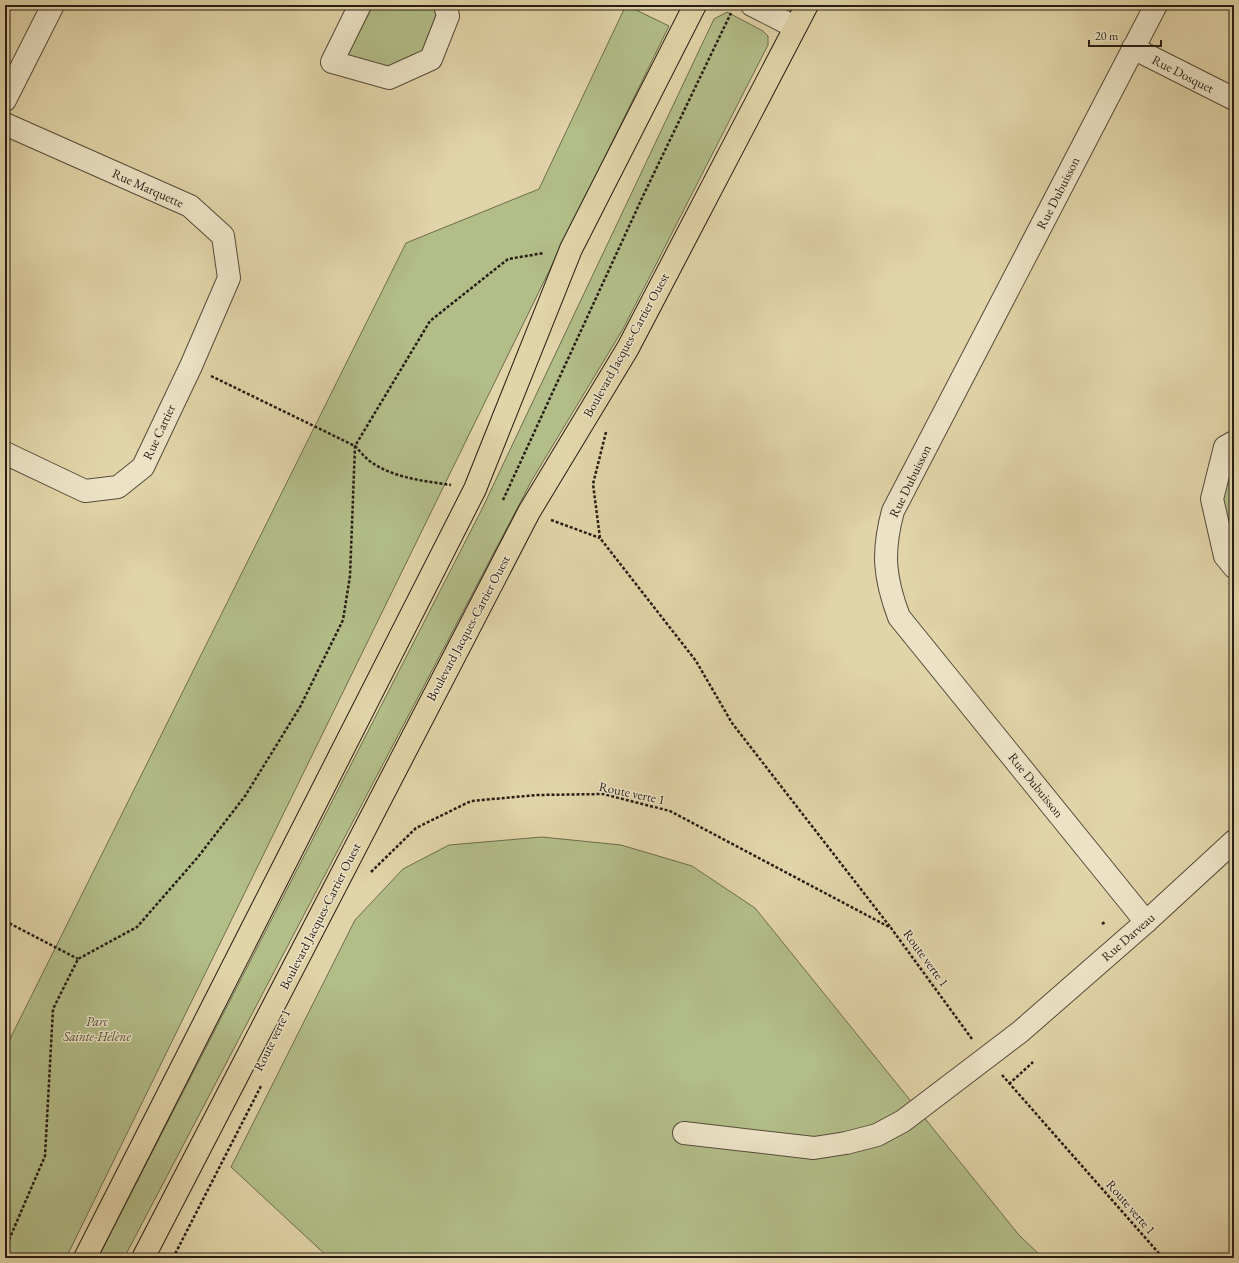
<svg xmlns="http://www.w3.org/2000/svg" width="1239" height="1263" font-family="'EB Garamond',serif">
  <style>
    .green { fill: #b2bd88; stroke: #6d6d4e }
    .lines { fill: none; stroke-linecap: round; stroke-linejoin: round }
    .minor-casing { stroke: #564b3a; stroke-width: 24 }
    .major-casing { stroke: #281d15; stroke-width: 24 }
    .path { stroke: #281d15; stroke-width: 2.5; stroke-dasharray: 3 2; stroke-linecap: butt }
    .minor { stroke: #ece3c6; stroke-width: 22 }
    .major { stroke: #e1d4a8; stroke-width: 22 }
    .labels { text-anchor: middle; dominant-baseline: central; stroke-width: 3; stroke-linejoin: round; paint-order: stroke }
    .street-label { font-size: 13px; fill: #281d15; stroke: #ece3c6 }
    .park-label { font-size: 13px; font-style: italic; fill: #514d38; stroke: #ece3c6 }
  </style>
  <rect width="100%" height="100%" fill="#e1d4a8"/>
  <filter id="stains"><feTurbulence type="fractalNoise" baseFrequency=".005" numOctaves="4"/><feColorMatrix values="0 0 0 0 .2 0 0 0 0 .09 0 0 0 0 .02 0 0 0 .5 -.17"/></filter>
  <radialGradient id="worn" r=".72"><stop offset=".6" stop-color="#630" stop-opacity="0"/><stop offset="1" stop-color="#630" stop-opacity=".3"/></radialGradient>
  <!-- green -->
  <g class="green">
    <polygon points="373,5 433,5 436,15 422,51 388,67 348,55"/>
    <polygon points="626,5 669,26 66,1258 5,1258 5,1049 406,243 539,189"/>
    <polygon points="727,12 763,31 768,36 768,45 623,329 532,480 124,1258 98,1258 482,509 714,19"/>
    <polygon points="1234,442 1234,567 1212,499"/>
    <polygon points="542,837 621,845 692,866 755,908 1019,1235 1043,1258 329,1258 231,1167 355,920 403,869 449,845"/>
  </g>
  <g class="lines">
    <defs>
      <g id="minor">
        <polyline points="360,5 332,62 389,78 431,59 448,16 445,5"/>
        <polyline points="752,5 795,27"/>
        <polyline points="1133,48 1234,99"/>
        <polyline points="5,100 53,5"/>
        <polyline points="5,124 190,206 223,236 229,278 191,366 143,467 118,487 85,491 5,453"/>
        <polyline points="1234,442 1225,447 1212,499 1225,556 1234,567"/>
        <path d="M1146 922 899 617C884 577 882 552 893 511L1156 5"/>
        <polyline points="684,1133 814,1148 846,1143 877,1135 903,1121 1020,1032 1146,922 1234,841"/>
      </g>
      <g id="major">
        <polyline points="85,1258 475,489 571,249 695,5"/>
        <polyline points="143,1258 529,512 628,348 807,5"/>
      </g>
    </defs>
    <!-- minor casing -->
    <use href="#minor" class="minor-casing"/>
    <!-- major casing -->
    <use href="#major" class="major-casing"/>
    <!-- path -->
    <g class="path">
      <path d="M211 376 355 446C360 451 365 458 371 462 394 478 424 481 451 485"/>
      <polyline points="606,432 593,484 600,538 696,661 732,723 891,928"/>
      <polyline points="503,500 643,196 731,13"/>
      <polyline points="551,520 600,538"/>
      <polyline points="371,872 416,828 471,801 537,795 603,794 670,811 891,928 972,1039"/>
      <polyline points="5,921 78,959"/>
      <polyline points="1102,924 1105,922"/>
      <polyline points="1002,1075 1163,1258"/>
      <polyline points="1009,1084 1033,1062"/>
      <polyline points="5,1249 45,1156 53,1009 78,959 137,927 198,857 245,796 300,707 343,620 350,576 355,446 430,321 508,259 544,253"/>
      <polyline points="173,1258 261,1086"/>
    </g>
    <!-- minor -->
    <use href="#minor" class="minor"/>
    <!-- major -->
    <use href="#major" class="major"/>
  </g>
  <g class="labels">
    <!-- street labels -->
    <g class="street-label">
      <text transform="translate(1183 74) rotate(27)">Rue Dosquet</text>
      <text transform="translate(148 188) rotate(24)">Rue Marquette</text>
      <text transform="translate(1058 193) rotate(-63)">Rue Dubuisson</text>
      <text transform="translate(626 345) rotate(-61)">Boulevard Jacques-Cartier Ouest</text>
      <text transform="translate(159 432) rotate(-65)">Rue Cartier</text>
      <text transform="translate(910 481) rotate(-64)">Rue Dubuisson</text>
      <text transform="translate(468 628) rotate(-62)">Boulevard Jacques-Cartier Ouest</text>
      <text transform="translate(1036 785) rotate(51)">Rue Dubuisson</text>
      <text transform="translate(632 793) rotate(12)">Route verte 1</text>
      <text transform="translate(320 916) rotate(-63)">Boulevard Jacques-Cartier Ouest</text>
      <text transform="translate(1128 937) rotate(-41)">Rue Darveau</text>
      <text transform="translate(926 958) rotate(54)">Route verte 1</text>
      <text transform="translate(272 1040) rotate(-64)">Route verte 1</text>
      <text transform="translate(1131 1207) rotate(49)">Route verte 1</text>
    </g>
    <!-- park labels -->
    <g class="park-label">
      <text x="97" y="1021">Parc<tspan x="97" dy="15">Sainte-Hélène</tspan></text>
    </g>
  </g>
  <!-- margin -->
  <rect width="1239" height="1263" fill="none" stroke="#e1d4a8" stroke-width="20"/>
  <rect x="6" y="6" width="1227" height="1251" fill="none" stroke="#281d15" stroke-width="2"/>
  <rect x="10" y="10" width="1219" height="1243" fill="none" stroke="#281d15"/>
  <!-- scale -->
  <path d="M1089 40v6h72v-6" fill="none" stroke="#281d15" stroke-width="2"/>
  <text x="1095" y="40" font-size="12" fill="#281d15" stroke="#ece3c6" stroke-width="3" paint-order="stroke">20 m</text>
  <rect width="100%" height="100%" filter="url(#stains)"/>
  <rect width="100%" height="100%" fill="url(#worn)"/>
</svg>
